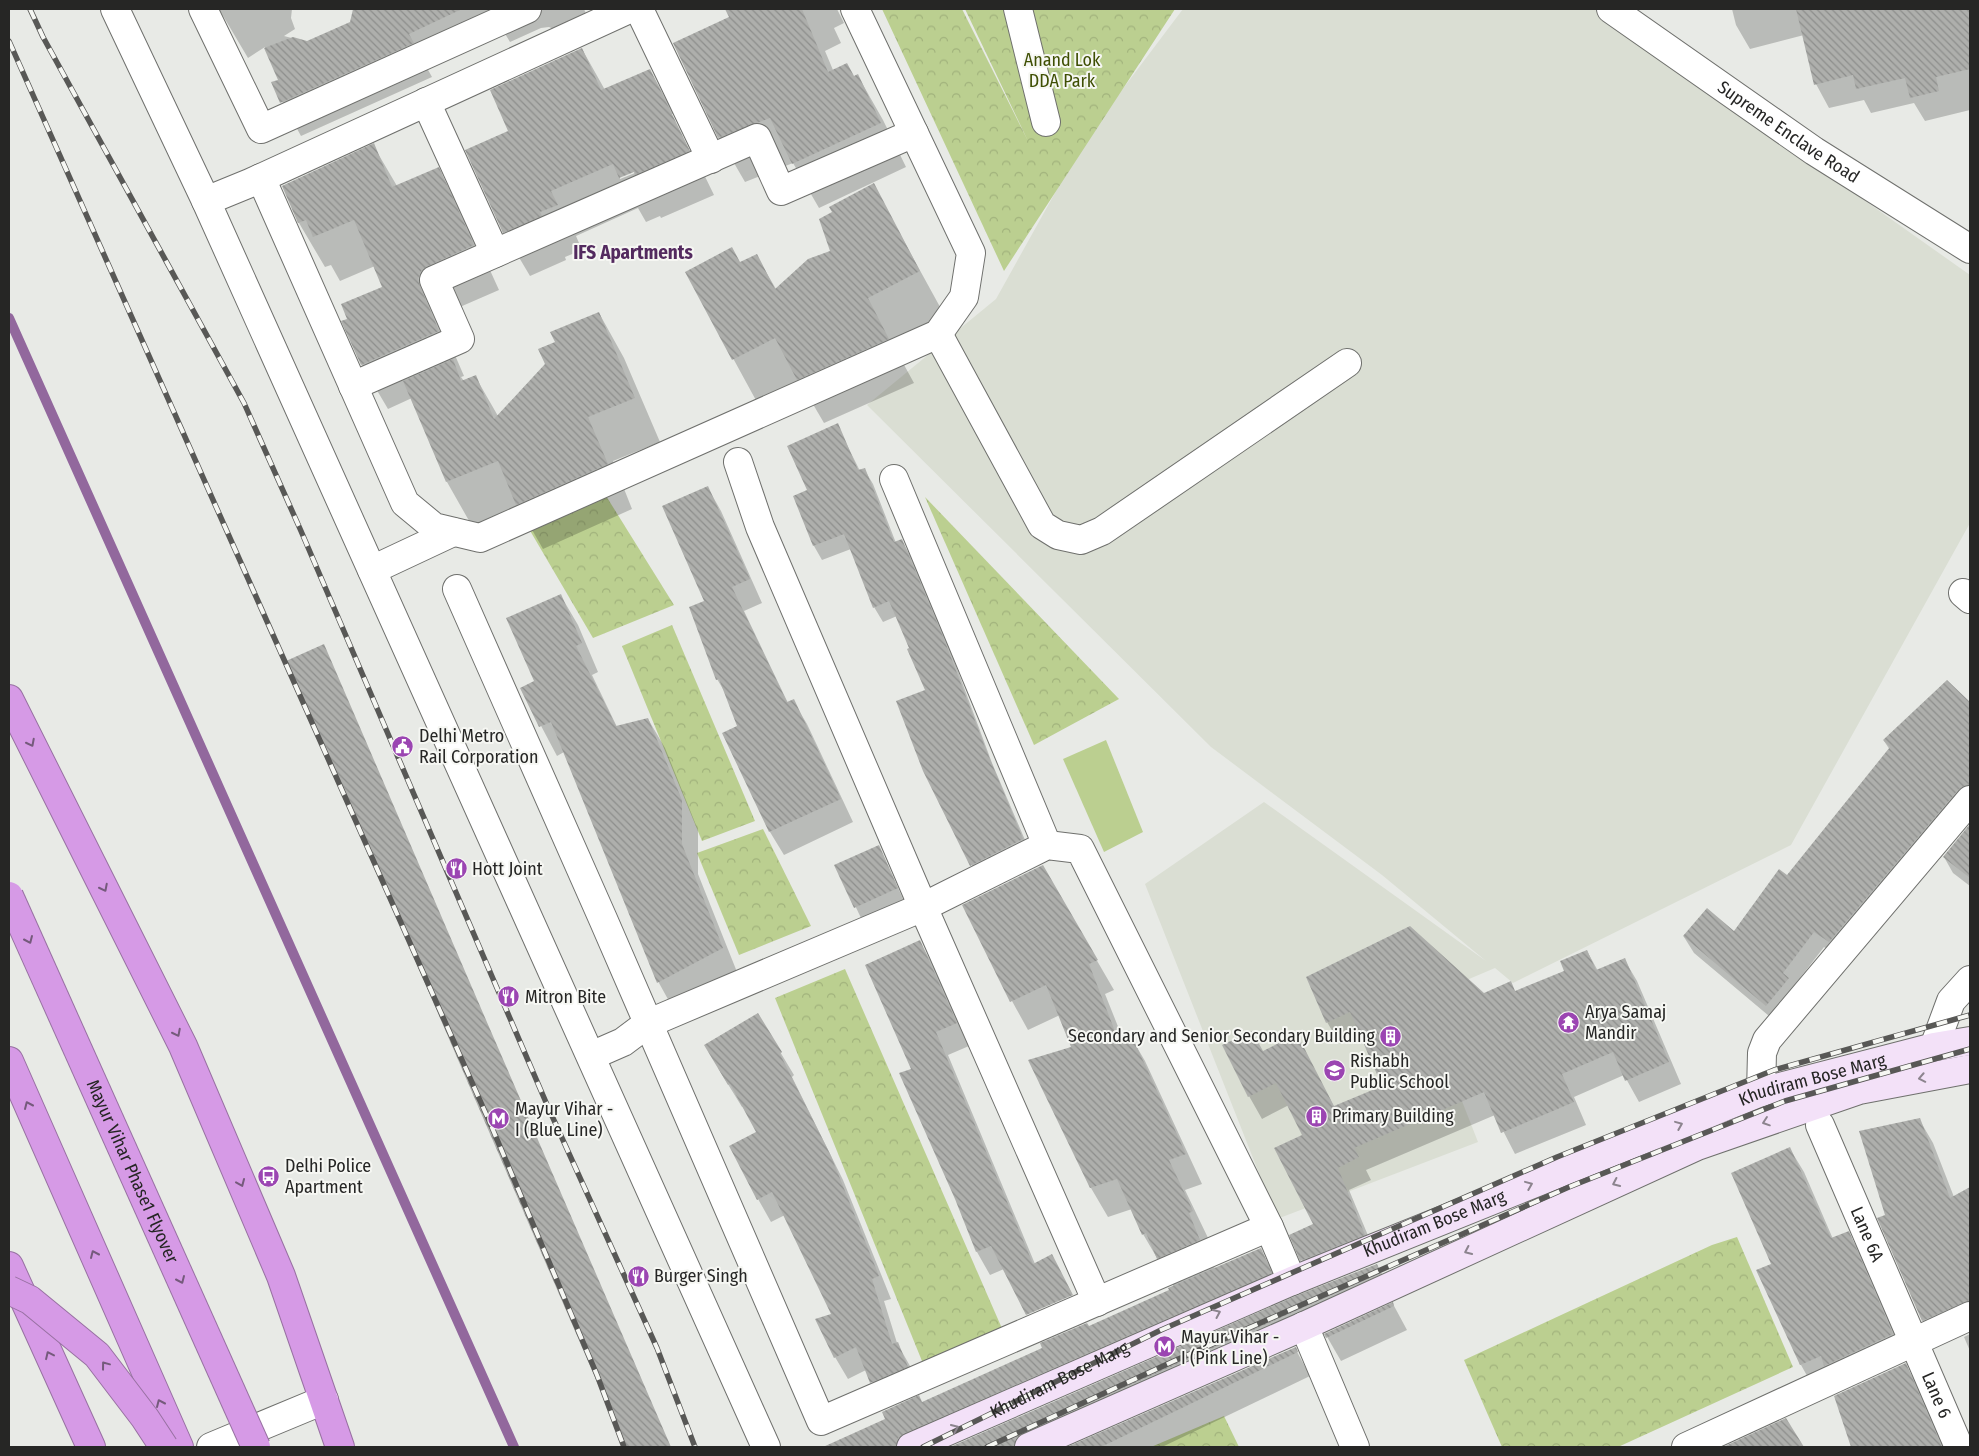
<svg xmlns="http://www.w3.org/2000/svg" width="1979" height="1456" font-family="'Fira Sans Condensed',sans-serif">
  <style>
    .built { fill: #daded3 }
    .park { fill: url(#park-crowns) }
    .pitch { fill: #bbcf90 }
    .shadow { fill: #0003; fill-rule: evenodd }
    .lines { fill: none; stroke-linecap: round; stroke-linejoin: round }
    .stream { stroke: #92689d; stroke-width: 10 }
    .building { fill: url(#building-back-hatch) }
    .street-casing { stroke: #6f706d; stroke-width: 30 }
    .secondary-casing { stroke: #6f706d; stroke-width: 30 }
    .highway-casing { stroke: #9871a2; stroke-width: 30 }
    .street { stroke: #fff; stroke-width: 28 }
    .secondary { stroke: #f3e1f8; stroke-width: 28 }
    .highway { stroke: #d69ae6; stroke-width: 28 }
    .rail-casing { stroke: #585856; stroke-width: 5.5 }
    .rail { stroke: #f6f7f3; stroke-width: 4; stroke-dasharray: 11; stroke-linecap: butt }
    .highway-bridge-casing { stroke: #9871a2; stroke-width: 30; stroke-linecap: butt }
    .highway-bridge { stroke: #d69ae6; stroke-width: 28 }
    .oneway { stroke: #755a7c }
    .oneway2 { stroke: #8c848e }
    .labels { text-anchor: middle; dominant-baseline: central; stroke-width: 4; stroke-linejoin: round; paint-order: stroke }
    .park-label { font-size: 18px; fill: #3f4f04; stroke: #f6f7f3 }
    .street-label { font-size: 18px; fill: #262625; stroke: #f6f7f3 }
    .poi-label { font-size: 18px; fill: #262625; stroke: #f6f7f3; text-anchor: start }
    .neighbourhood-label { font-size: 19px; font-weight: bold; fill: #532a5f; stroke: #f6f7f3 }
  </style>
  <defs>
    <pattern id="park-crowns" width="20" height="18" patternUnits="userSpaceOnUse" patternTransform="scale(1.25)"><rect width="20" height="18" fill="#bbcf90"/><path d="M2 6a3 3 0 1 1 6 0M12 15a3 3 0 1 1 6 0" fill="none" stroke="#a1b27c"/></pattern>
    <pattern id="building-back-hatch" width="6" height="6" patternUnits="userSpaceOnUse" patternTransform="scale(1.25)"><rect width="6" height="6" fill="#aeafac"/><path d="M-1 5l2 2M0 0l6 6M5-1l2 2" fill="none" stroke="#8d8e8c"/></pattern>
  </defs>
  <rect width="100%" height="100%" fill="#e8eae6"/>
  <!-- built -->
  <polygon class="built" points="1183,9 1594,9 1970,275 1970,523 1791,845 1513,983 1495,968 1422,999 1478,1142 1277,1219 1145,884 1264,802 1486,961 1382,875 1211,747 867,405 996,299 1085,139"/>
  <!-- park -->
  <g class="park">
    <polygon points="882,9 962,9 1028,141 965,9 1175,9 1004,271"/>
    <polygon points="598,483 674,605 593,638 522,517"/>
    <polygon points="925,497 1119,699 1034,745"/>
    <polygon points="672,625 755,821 702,841 622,646"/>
    <polygon points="763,829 811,926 739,955 697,853"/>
    <polygon points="845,969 1004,1333 924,1366 775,998"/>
    <polygon points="1737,1237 1793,1367 1618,1447 1502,1447 1464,1360 1712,1245"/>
    <polygon points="1224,1416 1239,1447 1151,1447"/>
  </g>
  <!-- pitch -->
  <polygon class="pitch" points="1106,740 1143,832 1104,852 1063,759"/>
  <!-- shadow -->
  <g class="shadow">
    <polygon points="219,9 292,9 291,18 295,29 284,36 307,42 351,23 354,9 584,9 588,18 558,31 549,27 541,28 510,42 504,32 427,68 432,77 301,136 272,83 280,80 265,47 248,58"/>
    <polygon points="727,9 837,9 844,23 834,28 841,43 825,51 833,70 854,78 858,76 883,120 906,167 872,183 945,316 892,343 914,383 824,423 800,382 758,404 686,272 740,264 756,255 776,289 831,252 833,212 873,185 872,183 819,208 793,163 745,182 719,137 731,18"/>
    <polygon points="1732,9 1970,9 1970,110 1925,121 1914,103 1871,113 1864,100 1829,108 1816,84 1804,35 1750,49 1736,25"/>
    <path d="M582 49 605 90 650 70 675 115 714 195 661 218 660 216 646 222 638 208 576 236 582 250 565 257 566 260 530 276 504 232 510 132ZM671 114H674L693 156 691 157ZM639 169 640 171 620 179V177Z"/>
    <polygon points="373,145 397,186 438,169 464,213 499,290 453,310 445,332 464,376 461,377 464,381 475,376 498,416 547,364 557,343 599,313 624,358 660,442 613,461 632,509 543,549 519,507 472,526 447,482 412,398 388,409 362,365 343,322 349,319 384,287 375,266 340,281 331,265 325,267 299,223 283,186"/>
    <polygon points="837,425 860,471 864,469 873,484 896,543 902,541 910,555 952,655 992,763 1031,854 979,880 925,770 926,691 897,616 883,622 874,607 851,549 822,560 814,546 794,497 809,491"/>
    <polygon points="708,488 721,511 762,603 744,611 788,703 793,701 807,724 853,822 784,855 770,832 723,734 739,727 726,694 717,679 706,602"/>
    <polygon points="561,596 578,625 598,672 592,675 617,727 648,719 665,748 698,830 698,874 739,977 675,1012 659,983 564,752 557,756 521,688 535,682"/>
    <polygon points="1947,681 1970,704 1970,804 1839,958 1824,947 1793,987 1797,995 1775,1021 1694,953 1684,937 1734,933 1787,877 1890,750 1884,741"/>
    <polygon points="1970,826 1970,886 1953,873 1944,857"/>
    <polygon points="879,846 904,901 862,920 836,866"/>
    <polygon points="1042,866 1114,990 1105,994 1121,1034 1128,1032 1145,1061 1202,1184 1185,1190 1209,1240 1205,1242 1215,1269 1260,1249 1274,1273 1284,1296 937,1447 826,1447 1171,1290 1174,1287 1143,1234 1132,1209 1108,1217 1091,1188 1030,1060 1073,1048 1060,1015 1028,1030 1012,1001"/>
    <polygon points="920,942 933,965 969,1046 948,1055 1035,1264 1052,1256 1072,1294 1026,1314 1004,1269 990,1275 977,1252 956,1199 913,1069"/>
    <polygon points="1587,951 1598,971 1624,959 1637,981 1681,1084 1639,1102 1624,1075 1574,1097 1586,1125 1515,1154 1495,1115 1366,1170 1371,1180 1349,1190 1377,1257 1314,1282 1302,1260 1314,1225 1304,1135 1289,1105 1262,1119 1249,1096 1264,1052 1297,1036 1334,1107 1384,1086 1361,1035 1340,1044 1327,1022 1308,977 1484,994 1516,992 1566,971"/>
    <polygon points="758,1015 794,1075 792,1077 843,1180 891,1299 884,1301 897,1343 910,1366 919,1389 884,1405 866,1370 848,1379 835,1357 833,1315 785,1215 771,1222 758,1199 757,1132 744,1106 742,1107 718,1068"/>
    <polygon points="1919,1119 1933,1143 1954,1197 1967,1190 1970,1195 1970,1329 1936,1344 1923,1321 1887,1216"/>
    <polygon points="1790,1149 1804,1172 1833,1239 1848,1232 1862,1256 1906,1358 1814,1388 1801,1365"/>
    <polygon points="1377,1265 1390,1288 1055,1447 953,1447 1299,1297"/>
    <polygon points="1074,1296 1085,1318 1040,1337 1028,1316"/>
    <polygon points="1393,1304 1407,1330 1341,1361 1326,1335"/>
    <polygon points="1970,1334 1970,1351 1964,1337"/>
    <polygon points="1295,1348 1310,1376 1162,1447 1070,1447"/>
    <polygon points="1905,1364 1919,1388 1944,1447 1853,1447 1836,1397"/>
    <polygon points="1785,1420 1802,1447 1726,1447"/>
  </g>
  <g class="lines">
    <!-- stream -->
    <polyline class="stream" points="9,318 514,1447"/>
  </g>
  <!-- building -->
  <g class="building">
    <polygon points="353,9 462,9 409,34 414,43 280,103 271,82 278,80 264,48 293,37 307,41 350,22"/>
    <polygon points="725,9 802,9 828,72 847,63 854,76 858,74 881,123 792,164 770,118 718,138 673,43 729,17"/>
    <polygon points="1796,9 1970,9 1970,69 1936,77 1939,91 1910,98 1905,78 1856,89 1853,75 1814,85"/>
    <polygon points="582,48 601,90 650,69 690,151 635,175 634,172 619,178 613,164 551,191 558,205 540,212 542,216 503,233 465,150 508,131 490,90"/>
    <polygon points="374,143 392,187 439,167 474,245 428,266 421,271 418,279 420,286 439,331 361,365 341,321 347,319 341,304 382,287 354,220 313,237 306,220 298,223 282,186"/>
    <polygon points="874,183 920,271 868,298 889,339 797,380 775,338 732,360 685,272 732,247 740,262 757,254 775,289 808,259 830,251 819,219 832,212 829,207"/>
    <polygon points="599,312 635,398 588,417 608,464 516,505 498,461 446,482 403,381 453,359 461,381 476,375 494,419 545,364 538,349 555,342 550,332"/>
    <polygon points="838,423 858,470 865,468 894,542 902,539 944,639 985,747 1023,839 970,866 923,771 896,701 925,690 907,649 909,648 889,601 873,608 844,534 813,546 793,496 807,490 787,446"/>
    <polygon points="708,486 750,579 732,587 787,702 794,699 841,799 769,832 722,733 737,726 719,679 716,680 689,607 704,601 662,506"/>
    <polygon points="561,594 582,643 576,646 616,726 648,718 682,800 682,844 723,948 657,983 551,722 539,727 520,688 534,681 506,618"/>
    <polygon points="324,644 483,1013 671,1447 625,1447 286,661"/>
    <polygon points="1947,680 1970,702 1970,785 1964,786 1958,790 1829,942 1814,932 1783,973 1789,978 1766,1006 1683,936 1707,908 1734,931 1779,869 1787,875 1890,747 1883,740"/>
    <polygon points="1970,824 1970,878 1943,857"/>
    <polygon points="879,845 898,888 854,908 834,865"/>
    <polygon points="1043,865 1098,960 1089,964 1116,1034 1129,1030 1186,1154 1169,1160 1193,1211 1189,1213 1200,1240 1157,1259 1146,1233 1142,1235 1117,1179 1090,1188 1028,1060 1071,1047 1046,985 1010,1002 962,905"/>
    <polygon points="1410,926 1484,993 1511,981 1515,991 1564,971 1560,961 1587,950 1596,970 1625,958 1669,1062 1625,1081 1613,1052 1562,1074 1574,1102 1501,1133 1484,1092 1354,1148 1359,1157 1338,1168 1365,1235 1300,1261 1289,1235 1313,1224 1274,1148 1302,1135 1276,1083 1248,1097 1222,1045 1252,1031 1263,1051 1297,1034 1334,1106 1382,1086 1350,1012 1326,1023 1306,977"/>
    <polygon points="920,940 957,1023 936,1032 1033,1264 1052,1254 1073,1295 1026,1315 991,1246 976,1252 955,1199 899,1073 911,1069 865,965"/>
    <polygon points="758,1013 782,1052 780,1054 831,1156 879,1276 872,1279 892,1344 898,1342 908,1367 870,1383 856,1347 834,1358 815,1319 831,1314 772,1192 757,1200 729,1146 756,1132 730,1084 728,1085 704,1045"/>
    <polygon points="1920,1118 1950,1198 1970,1187 1970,1300 1922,1321 1877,1218 1885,1215 1859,1131"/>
    <polygon points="1790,1147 1831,1238 1849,1231 1893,1334 1824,1366 1821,1356 1800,1365 1756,1270 1771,1264 1731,1173"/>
    <polygon points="1261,1248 1272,1273 905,1433 898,1438 896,1447 823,1447 885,1419 882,1412 919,1395 922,1402 1042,1348 1040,1343 1087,1323 1089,1326 1169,1290 1168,1288"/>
    <polygon points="1377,1264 1381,1273 1023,1433 1016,1438 1014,1447 950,1447 1298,1295"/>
    <polygon points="1393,1302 1394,1306 1326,1338 1324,1334"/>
    <polygon points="1296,1347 1298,1352 1101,1447 1067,1447"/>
    <polygon points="1906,1363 1942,1447 1851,1447 1834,1396"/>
    <polygon points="1786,1418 1804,1447 1723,1447"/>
  </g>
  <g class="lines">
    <defs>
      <g id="street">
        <polyline points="115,9 206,201 766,1447"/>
        <polyline points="203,9 261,129 527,9"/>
        <polyline points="639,9 711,159"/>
        <polyline points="1018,9 1046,122"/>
        <path id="s1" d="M1611 9 1814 151 1970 249"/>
        <polyline points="426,102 495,253"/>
        <polyline points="261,178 405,503 434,527 480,538 938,334 964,297 971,253 855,9"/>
        <polyline points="206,201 250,183 629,9"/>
        <polyline points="938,334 1042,525 1058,535 1081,540 1102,531 1347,363"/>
        <polyline points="353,386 460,339 434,280 757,138 781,191 914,133"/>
        <polyline points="738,462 760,527 923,907 1097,1302"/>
        <polyline points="894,479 1047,845"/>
        <polyline points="372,570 453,532"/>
        <polyline points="457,589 603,919 821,1421 1269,1227"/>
        <polyline points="1963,593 1970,599"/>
        <polyline points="1934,1047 1951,1001 1970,980"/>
        <polyline points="591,1056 623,1042 647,1024 923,907 1047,845 1080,849 1269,1227 1292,1281"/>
        <polyline points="1761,1092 1762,1053 1767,1040 1970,800"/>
        <path id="s2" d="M1820 1125 1959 1447"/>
        <polyline points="1304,1326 1355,1447"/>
        <polyline points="211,1447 324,1400"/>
        <polyline points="1686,1447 1970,1316"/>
      </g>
      <g id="secondary">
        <path id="s3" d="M911 1447 1292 1281 1761 1092 1934 1047 1970 1041"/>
        <polyline points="1029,1447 1304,1326 1697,1146 1859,1090 1970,1069"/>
      </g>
      <g id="highway">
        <polyline points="9,699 183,1046 281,1276 340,1447"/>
        <polyline points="9,1061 179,1447"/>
        <polyline points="9,1266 91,1447"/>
      </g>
    </defs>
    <!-- street casing -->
    <use href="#street" class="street-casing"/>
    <!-- secondary casing -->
    <use href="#secondary" class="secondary-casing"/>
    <!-- highway casing -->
    <use href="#highway" class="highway-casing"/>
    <!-- street -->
    <use href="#street" class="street"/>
    <!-- secondary -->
    <use href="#secondary" class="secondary"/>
    <!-- highway -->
    <use href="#highway" class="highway"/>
    <defs>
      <g id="rail">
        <polyline points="30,9 43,37 244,403 301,531 548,1107 657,1348 695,1447"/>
        <polyline points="9,41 490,1123 597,1375 624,1447"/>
        <path id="s4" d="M923 1447 1161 1330 1557 1157 1774 1070 1970 1015"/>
        <polyline points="987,1447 1174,1361 1569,1187 1785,1101 1970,1049"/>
      </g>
    </defs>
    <!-- rail casing -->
    <use href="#rail" class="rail-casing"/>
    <!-- rail -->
    <use href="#rail" class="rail"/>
    <defs>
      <g id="highway-bridge">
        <path id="s5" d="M9 896 256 1447"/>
        <polyline points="9,1290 30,1300 97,1355 145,1418 164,1447"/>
      </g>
    </defs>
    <!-- highway-bridge casing -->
    <use href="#highway-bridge" class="highway-bridge-casing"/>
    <!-- highway-bridge -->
    <use href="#highway-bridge" class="highway-bridge"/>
  </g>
  <!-- one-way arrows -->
  <defs><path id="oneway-chevron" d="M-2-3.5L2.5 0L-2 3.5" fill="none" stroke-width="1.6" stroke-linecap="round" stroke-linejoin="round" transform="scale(1.25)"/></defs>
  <g class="oneway">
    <use href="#oneway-chevron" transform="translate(31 743) rotate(63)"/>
    <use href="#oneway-chevron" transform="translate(104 888) rotate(63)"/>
    <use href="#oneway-chevron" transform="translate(29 940) rotate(66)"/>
    <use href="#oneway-chevron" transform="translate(177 1033) rotate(63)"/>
    <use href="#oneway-chevron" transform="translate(28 1105) rotate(-114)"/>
    <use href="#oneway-chevron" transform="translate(241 1183) rotate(67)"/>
    <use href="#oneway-chevron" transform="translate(94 1254) rotate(-114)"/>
    <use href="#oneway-chevron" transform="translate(181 1280) rotate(66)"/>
    <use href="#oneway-chevron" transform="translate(49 1355) rotate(-115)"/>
    <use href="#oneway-chevron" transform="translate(105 1365) rotate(-127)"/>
    <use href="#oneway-chevron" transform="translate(160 1403) rotate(-114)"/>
  </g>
  <g class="oneway2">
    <use href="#oneway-chevron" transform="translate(1922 1078) rotate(169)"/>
    <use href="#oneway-chevron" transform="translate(1766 1122) rotate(161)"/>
    <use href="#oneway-chevron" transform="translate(1679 1125) rotate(-22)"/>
    <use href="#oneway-chevron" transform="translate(1616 1183) rotate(155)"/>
    <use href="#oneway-chevron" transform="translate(1529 1185) rotate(-22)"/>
    <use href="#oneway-chevron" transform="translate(1468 1251) rotate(155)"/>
    <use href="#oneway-chevron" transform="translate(1217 1313) rotate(-24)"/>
    <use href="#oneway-chevron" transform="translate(955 1428) rotate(-24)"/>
  </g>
  <!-- icons -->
  <defs>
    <symbol id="civic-disc" viewBox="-11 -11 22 22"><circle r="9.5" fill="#9b45b2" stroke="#f6f7f3"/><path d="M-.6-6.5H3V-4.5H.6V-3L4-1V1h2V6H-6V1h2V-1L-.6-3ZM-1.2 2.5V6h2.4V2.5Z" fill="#fff"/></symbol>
    <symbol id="restaurant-disc" viewBox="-11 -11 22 22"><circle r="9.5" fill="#9b45b2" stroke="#f6f7f3"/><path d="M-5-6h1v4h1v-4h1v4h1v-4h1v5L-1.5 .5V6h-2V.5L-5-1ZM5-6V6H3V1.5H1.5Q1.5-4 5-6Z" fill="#fff"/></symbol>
    <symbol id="temple-disc" viewBox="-11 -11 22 22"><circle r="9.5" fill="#9b45b2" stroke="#f6f7f3"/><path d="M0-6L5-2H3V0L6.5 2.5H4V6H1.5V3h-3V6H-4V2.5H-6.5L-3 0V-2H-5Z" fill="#fff"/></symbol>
    <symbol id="building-disc" viewBox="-11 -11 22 22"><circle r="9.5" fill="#9b45b2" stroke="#f6f7f3"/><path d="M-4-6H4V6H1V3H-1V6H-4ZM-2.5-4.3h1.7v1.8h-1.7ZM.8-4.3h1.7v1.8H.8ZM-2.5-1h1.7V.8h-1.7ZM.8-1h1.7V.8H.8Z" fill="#fff"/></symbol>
    <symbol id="school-disc" viewBox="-11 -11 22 22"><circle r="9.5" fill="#9b45b2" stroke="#f6f7f3"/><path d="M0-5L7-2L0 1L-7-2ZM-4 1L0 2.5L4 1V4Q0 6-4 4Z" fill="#fff"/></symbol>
    <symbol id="metro-disc" viewBox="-11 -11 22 22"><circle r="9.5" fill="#9b45b2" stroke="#f6f7f3"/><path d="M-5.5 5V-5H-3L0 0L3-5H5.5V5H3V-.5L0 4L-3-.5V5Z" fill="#fff"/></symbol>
    <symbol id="bus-disc" viewBox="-11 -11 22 22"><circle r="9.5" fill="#9b45b2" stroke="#f6f7f3"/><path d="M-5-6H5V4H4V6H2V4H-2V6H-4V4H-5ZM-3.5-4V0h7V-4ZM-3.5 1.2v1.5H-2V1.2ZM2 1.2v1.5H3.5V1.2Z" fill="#fff"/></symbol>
  </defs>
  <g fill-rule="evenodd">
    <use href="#civic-disc" x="390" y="734" width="25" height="25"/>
    <use href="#restaurant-disc" x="444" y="856" width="25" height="25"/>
    <use href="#restaurant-disc" x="496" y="984" width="25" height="25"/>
    <use href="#temple-disc" x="1556" y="1010" width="25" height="25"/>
    <use href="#building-disc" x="1378" y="1024" width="25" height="25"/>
    <use href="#school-disc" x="1322" y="1058" width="25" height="25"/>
    <use href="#building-disc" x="1304" y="1104" width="25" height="25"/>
    <use href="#metro-disc" x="486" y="1106" width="25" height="25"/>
    <use href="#bus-disc" x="256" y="1164" width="25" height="25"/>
    <use href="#restaurant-disc" x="626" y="1264" width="25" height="25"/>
    <use href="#metro-disc" x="1152" y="1334" width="25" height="25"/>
  </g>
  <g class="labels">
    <!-- park labels -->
    <g class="park-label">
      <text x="1062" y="60">Anand Lok<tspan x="1062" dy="21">DDA Park</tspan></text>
    </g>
    <!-- street labels -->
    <g class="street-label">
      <text stroke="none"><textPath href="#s1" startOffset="216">Supreme Enclave Road</textPath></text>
      <text stroke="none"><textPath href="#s3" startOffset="974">Khudiram Bose Marg</textPath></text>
      <text stroke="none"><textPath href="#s5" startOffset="302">Mayur Vihar Phase1 Flyover</textPath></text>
      <text stroke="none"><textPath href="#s3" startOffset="569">Khudiram Bose Marg</textPath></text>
      <text stroke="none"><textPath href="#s2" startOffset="119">Lane 6A</textPath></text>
      <text stroke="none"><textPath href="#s4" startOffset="152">Khudiram Bose Marg</textPath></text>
      <text stroke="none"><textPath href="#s2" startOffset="294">Lane 6</textPath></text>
    </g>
    <!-- poi labels -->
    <g class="poi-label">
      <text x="419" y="736">Delhi Metro<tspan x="419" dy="21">Rail Corporation</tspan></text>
      <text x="472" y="869">Hott Joint</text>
      <text x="525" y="997">Mitron Bite</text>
      <text x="1585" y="1012">Arya Samaj<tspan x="1585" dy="21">Mandir</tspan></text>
      <text x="1375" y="1036" text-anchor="end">Secondary and Senior Secondary Building</text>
      <text x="1350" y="1061">Rishabh<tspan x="1350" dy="21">Public School</tspan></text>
      <text x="515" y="1109">Mayur Vihar -<tspan x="515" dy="21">I (Blue Line)</tspan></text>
      <text x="1332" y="1116">Primary Building</text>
      <text x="285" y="1166">Delhi Police<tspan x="285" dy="21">Apartment</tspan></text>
      <text x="654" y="1276">Burger Singh</text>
      <text x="1181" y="1337">Mayur Vihar -<tspan x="1181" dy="21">I (Pink Line)</tspan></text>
    </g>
    <!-- neighbourhood labels -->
    <g class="neighbourhood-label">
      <text x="633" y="252">IFS Apartments</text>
    </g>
  </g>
  <!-- border -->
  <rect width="1979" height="1456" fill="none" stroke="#262625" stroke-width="20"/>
</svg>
